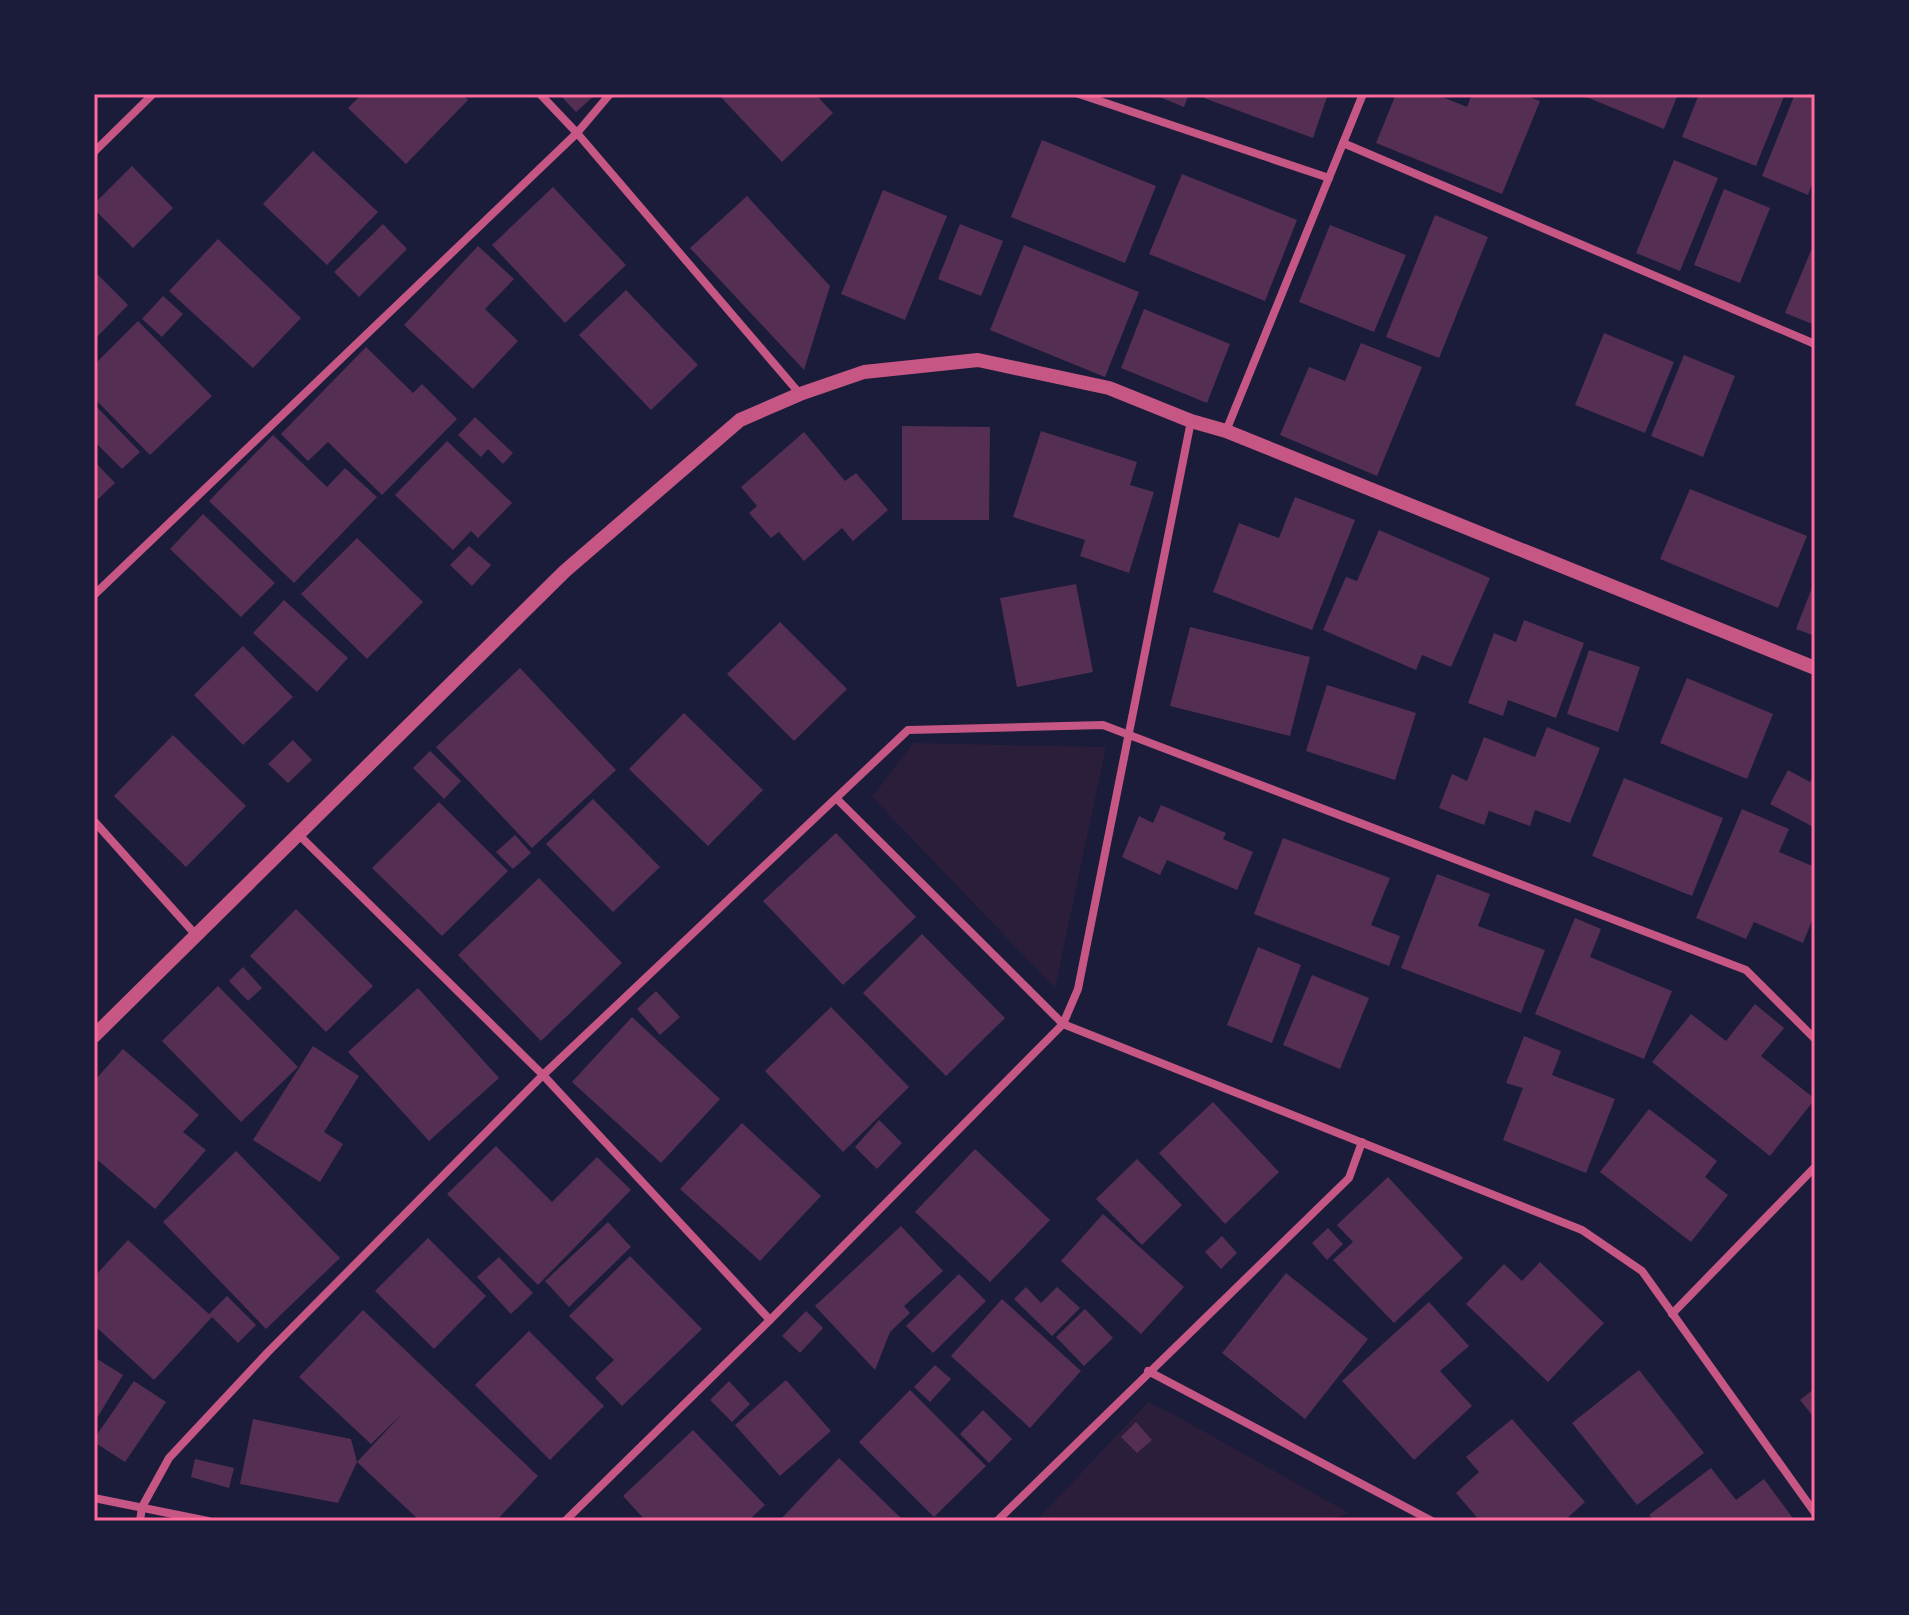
<svg xmlns="http://www.w3.org/2000/svg" width="1909" height="1615" font-family="Overpass,sans-serif">
  <style>
    .green { fill: #2a1e3b }
    .building { fill: #542f53 }
    .lines { fill: none; stroke-linecap: round; stroke-linejoin: round }
    .minor { stroke: #c65784; stroke-width: 8 }
    .tertiary { stroke: #c65784; stroke-width: 14 }
    .neatline { fill: none; stroke: #ff6b9d; stroke-width: 3 }
  </style>
  <rect width="100%" height="100%" fill="#1b1b3a"/>
  <!-- green -->
  <g class="green">
    <polygon points="913,743 1106,747 1055,988 872,797"/>
    <polygon points="1148,1402 1173,1414 1349,1513 1327,1521 1036,1521"/>
  </g>
  <!-- building -->
  <g class="building">
    <polygon points="362,94 462,94 468,100 406,164 348,108"/>
    <polygon points="559,94 596,94 576,112"/>
    <polygon points="718,94 815,94 833,113 782,162"/>
    <polygon points="1152,94 1189,94 1184,107"/>
    <polygon points="1205,94 1328,94 1313,138 1204,98"/>
    <polygon points="1396,94 1435,94 1467,107 1472,94 1523,94 1540,101 1502,194 1376,143"/>
    <polygon points="1579,94 1678,94 1664,129"/>
    <polygon points="1699,94 1785,94 1756,166 1682,137"/>
    <polygon points="1795,94 1815,94 1815,176 1808,195 1762,176"/>
    <polygon points="1042,140 1156,186 1125,263 1011,217"/>
    <polygon points="313,151 378,212 327,265 263,204"/>
    <polygon points="1674,160 1718,178 1680,271 1636,253"/>
    <polygon points="132,166 173,208 133,248 94,209 94,204"/>
    <polygon points="1182,174 1297,220 1265,301 1149,254"/>
    <polygon points="553,187 626,265 565,323 492,245"/>
    <polygon points="1724,189 1770,208 1740,283 1694,265"/>
    <polygon points="883,190 947,216 905,320 841,294"/>
    <polygon points="747,196 830,286 804,370 690,248"/>
    <polygon points="1435,215 1488,237 1439,358 1386,337"/>
    <polygon points="383,224 407,249 359,297 334,272"/>
    <polygon points="960,224 1003,241 981,296 938,279"/>
    <polygon points="1330,225 1406,255 1374,332 1299,302"/>
    <polygon points="218,239 301,318 253,368 169,291"/>
    <polygon points="1815,241 1815,325 1785,313"/>
    <polygon points="1024,245 1139,292 1105,377 990,330"/>
    <polygon points="478,246 514,279 485,309 518,341 473,389 404,325"/>
    <polygon points="94,271 128,305 94,340"/>
    <polygon points="626,290 698,365 651,410 579,335"/>
    <polygon points="163,296 183,314 162,337 142,319"/>
    <polygon points="1144,309 1230,344 1207,403 1121,368"/>
    <polygon points="138,321 212,396 150,455 94,398 94,365"/>
    <polygon points="1604,333 1674,362 1645,433 1575,405"/>
    <polygon points="1361,343 1422,367 1377,476 1280,435 1309,367 1345,381"/>
    <polygon points="366,347 413,393 422,384 457,419 382,495 328,442 308,461 281,434"/>
    <polygon points="1684,355 1735,376 1703,457 1651,436"/>
    <polygon points="94,404 140,452 122,469 94,441"/>
    <polygon points="475,417 513,453 503,464 488,449 481,457 458,435"/>
    <polygon points="902,426 990,427 989,520 902,520"/>
    <polygon points="1041,431 1137,462 1130,485 1154,492 1129,573 1080,556 1085,540 1013,517"/>
    <polygon points="804,432 845,481 856,473 888,510 853,541 842,528 804,561 779,532 771,538 749,513 757,506 741,487"/>
    <polygon points="273,435 327,487 345,468 377,497 294,583 209,501"/>
    <polygon points="447,441 512,503 478,538 471,531 453,550 395,495"/>
    <polygon points="94,461 115,483 94,503"/>
    <polygon points="1690,489 1807,536 1778,608 1660,559"/>
    <polygon points="1295,497 1355,520 1312,630 1213,592 1239,523 1279,538"/>
    <polygon points="203,514 275,583 241,617 170,549"/>
    <polygon points="1379,530 1490,578 1451,667 1422,655 1416,670 1323,630 1346,577 1357,581"/>
    <polygon points="357,538 423,602 367,659 301,594"/>
    <polygon points="469,546 491,565 472,586 450,565"/>
    <polygon points="1815,580 1815,636 1796,629"/>
    <polygon points="1076,584 1093,672 1017,687 1000,598"/>
    <polygon points="284,600 348,658 317,692 253,633"/>
    <polygon points="1524,620 1584,643 1556,718 1508,700 1503,716 1468,703 1494,633 1516,642"/>
    <polygon points="780,622 847,689 794,741 727,674"/>
    <polygon points="1190,627 1310,657 1290,736 1170,706"/>
    <polygon points="243,646 293,697 243,745 194,695"/>
    <polygon points="1589,650 1640,667 1618,732 1567,714"/>
    <polygon points="520,668 616,770 532,848 436,747"/>
    <polygon points="1687,678 1773,714 1747,779 1660,743"/>
    <polygon points="1327,685 1416,713 1395,780 1306,751"/>
    <polygon points="684,713 763,790 708,846 629,769"/>
    <polygon points="1547,727 1600,748 1570,823 1535,810 1530,826 1489,811 1484,825 1439,808 1452,774 1467,781 1484,737 1535,757"/>
    <polygon points="173,735 246,806 186,867 114,796"/>
    <polygon points="293,740 312,760 288,783 268,764"/>
    <polygon points="430,751 461,781 444,799 413,768"/>
    <polygon points="1788,770 1810,782 1815,772 1815,828 1770,804"/>
    <polygon points="1624,778 1723,818 1692,896 1592,856"/>
    <polygon points="593,799 660,867 613,912 546,844"/>
    <polygon points="439,802 508,871 442,936 372,868"/>
    <polygon points="1161,805 1226,833 1223,839 1253,852 1237,890 1167,860 1160,875 1122,857 1139,816 1153,823"/>
    <polygon points="1742,809 1789,829 1779,852 1815,867 1815,913 1803,943 1754,922 1746,939 1696,918"/>
    <polygon points="836,833 916,917 843,985 763,901"/>
    <polygon points="515,835 531,853 513,869 496,852"/>
    <polygon points="1283,838 1390,878 1371,925 1400,936 1389,966 1254,914"/>
    <polygon points="1437,874 1490,894 1478,926 1545,950 1521,1013 1401,968"/>
    <polygon points="539,878 622,963 541,1041 458,955"/>
    <polygon points="296,909 373,986 326,1032 250,956"/>
    <polygon points="1575,918 1601,929 1590,957 1672,991 1644,1059 1535,1014"/>
    <polygon points="922,934 1005,1018 946,1076 863,993"/>
    <polygon points="1258,947 1301,965 1272,1043 1227,1025"/>
    <polygon points="243,967 262,988 248,1001 229,981"/>
    <polygon points="1312,975 1369,998 1340,1069 1283,1045"/>
    <polygon points="218,986 298,1067 241,1122 162,1041"/>
    <polygon points="418,988 499,1078 429,1141 348,1052"/>
    <polygon points="656,991 680,1017 660,1035 637,1009"/>
    <polygon points="1755,1004 1784,1028 1761,1056 1815,1099 1770,1156 1652,1062 1691,1014 1726,1041"/>
    <polygon points="831,1007 909,1087 843,1152 765,1071"/>
    <polygon points="632,1017 720,1099 661,1163 572,1082"/>
    <polygon points="1524,1036 1561,1051 1552,1075 1615,1099 1586,1173 1503,1140 1523,1088 1506,1083"/>
    <polygon points="313,1046 359,1076 324,1132 343,1144 320,1182 253,1140"/>
    <polygon points="123,1049 199,1115 183,1132 206,1150 155,1209 94,1157 94,1081"/>
    <polygon points="1213,1102 1279,1172 1225,1224 1159,1153"/>
    <polygon points="1649,1109 1717,1161 1705,1177 1728,1195 1691,1242 1600,1172"/>
    <polygon points="879,1120 902,1143 877,1169 855,1147"/>
    <polygon points="742,1123 821,1196 760,1261 680,1189"/>
    <polygon points="496,1146 552,1202 597,1157 631,1190 538,1285 447,1194"/>
    <polygon points="975,1149 1050,1220 990,1282 915,1212"/>
    <polygon points="236,1151 340,1258 266,1329 163,1222"/>
    <polygon points="1137,1159 1182,1205 1142,1245 1096,1199"/>
    <polygon points="1388,1177 1463,1258 1394,1323 1333,1260 1353,1242 1337,1225"/>
    <polygon points="1103,1214 1184,1287 1141,1334 1061,1261"/>
    <polygon points="608,1222 631,1247 569,1307 545,1281"/>
    <polygon points="901,1226 943,1271 904,1306 910,1313 890,1332 875,1370 815,1306"/>
    <polygon points="1328,1228 1343,1244 1327,1260 1312,1243"/>
    <polygon points="1222,1236 1237,1253 1221,1269 1205,1252"/>
    <polygon points="428,1238 486,1296 434,1349 375,1291"/>
    <polygon points="128,1240 209,1314 227,1296 256,1325 238,1343 212,1317 154,1380 94,1325 94,1277"/>
    <polygon points="630,1256 702,1329 622,1406 595,1378 614,1360 569,1316"/>
    <polygon points="499,1257 533,1293 511,1314 477,1277"/>
    <polygon points="1540,1262 1604,1323 1548,1382 1466,1304 1504,1264 1522,1281"/>
    <polygon points="1286,1273 1368,1339 1305,1419 1222,1353"/>
    <polygon points="959,1274 986,1301 933,1353 906,1326"/>
    <polygon points="1026,1287 1041,1303 1057,1287 1080,1308 1052,1336 1014,1299"/>
    <polygon points="1002,1299 1081,1371 1030,1428 951,1356"/>
    <polygon points="1429,1302 1469,1346 1440,1371 1472,1406 1414,1460 1342,1381"/>
    <polygon points="1085,1309 1113,1338 1084,1366 1056,1337"/>
    <polygon points="363,1310 538,1476 496,1521 420,1521 357,1462 402,1414 371,1444 299,1377"/>
    <polygon points="806,1311 823,1328 800,1353 782,1336"/>
    <polygon points="529,1331 604,1406 550,1460 475,1385"/>
    <polygon points="94,1357 123,1375 94,1423"/>
    <polygon points="935,1365 951,1379 930,1402 914,1387"/>
    <polygon points="1639,1370 1704,1453 1637,1505 1572,1423"/>
    <polygon points="786,1380 831,1431 780,1476 735,1425"/>
    <polygon points="134,1381 166,1402 125,1462 94,1442 94,1439"/>
    <polygon points="729,1381 750,1404 732,1422 710,1400"/>
    <polygon points="1815,1388 1815,1419 1800,1400"/>
    <polygon points="910,1390 986,1466 934,1517 859,1442"/>
    <polygon points="983,1410 1012,1439 989,1463 960,1434"/>
    <polygon points="253,1419 351,1439 357,1462 338,1503 240,1484"/>
    <polygon points="1512,1419 1585,1502 1564,1521 1480,1521 1456,1493 1479,1472 1466,1457"/>
    <polygon points="1136,1422 1152,1440 1137,1453 1121,1437"/>
    <polygon points="693,1430 765,1505 748,1521 646,1521 623,1496"/>
    <polygon points="839,1458 904,1521 779,1521"/>
    <polygon points="195,1459 234,1468 229,1488 191,1477"/>
    <polygon points="1711,1468 1736,1500 1764,1479 1795,1521 1654,1521 1649,1515"/>
  </g>
  <g class="lines">
    <!-- minor -->
    <g class="minor">
      <polyline points="540,94 577,133 800,394"/>
      <polyline points="1079,94 1329,178"/>
      <polyline points="1343,143 1815,344"/>
      <polyline points="94,152 153,94"/>
      <polyline points="1226,431 1363,94"/>
      <polyline points="94,595 577,133 610,94"/>
      <polyline points="837,799 1063,1024 1078,989 1191,421"/>
      <polyline points="94,821 195,934"/>
      <polyline points="299,835 543,1075 770,1320"/>
      <polyline points="1672,1314 1815,1167"/>
      <polyline points="1148,1371 1432,1521"/>
      <polyline points="94,1498 208,1521"/>
      <polyline points="140,1521 142,1507 169,1458 268,1352 543,1075 908,730 1103,725 1746,970 1815,1039"/>
      <polyline points="565,1521 770,1320 1063,1024 1582,1230 1642,1271 1815,1513"/>
      <polyline points="997,1521 1349,1178 1362,1142"/>
    </g>
    <!-- tertiary -->
    <polyline class="tertiary" points="94,1036 565,571 740,420 800,394 864,372 978,360 1109,388 1191,421 1226,431 1815,668"/>
  </g>
  <!-- border -->
  <rect width="1909" height="1615" fill="none" stroke="#1b1b3a" stroke-width="192"/>
  <rect x="96" y="96" width="1717" height="1423" class="neatline"/>
</svg>
